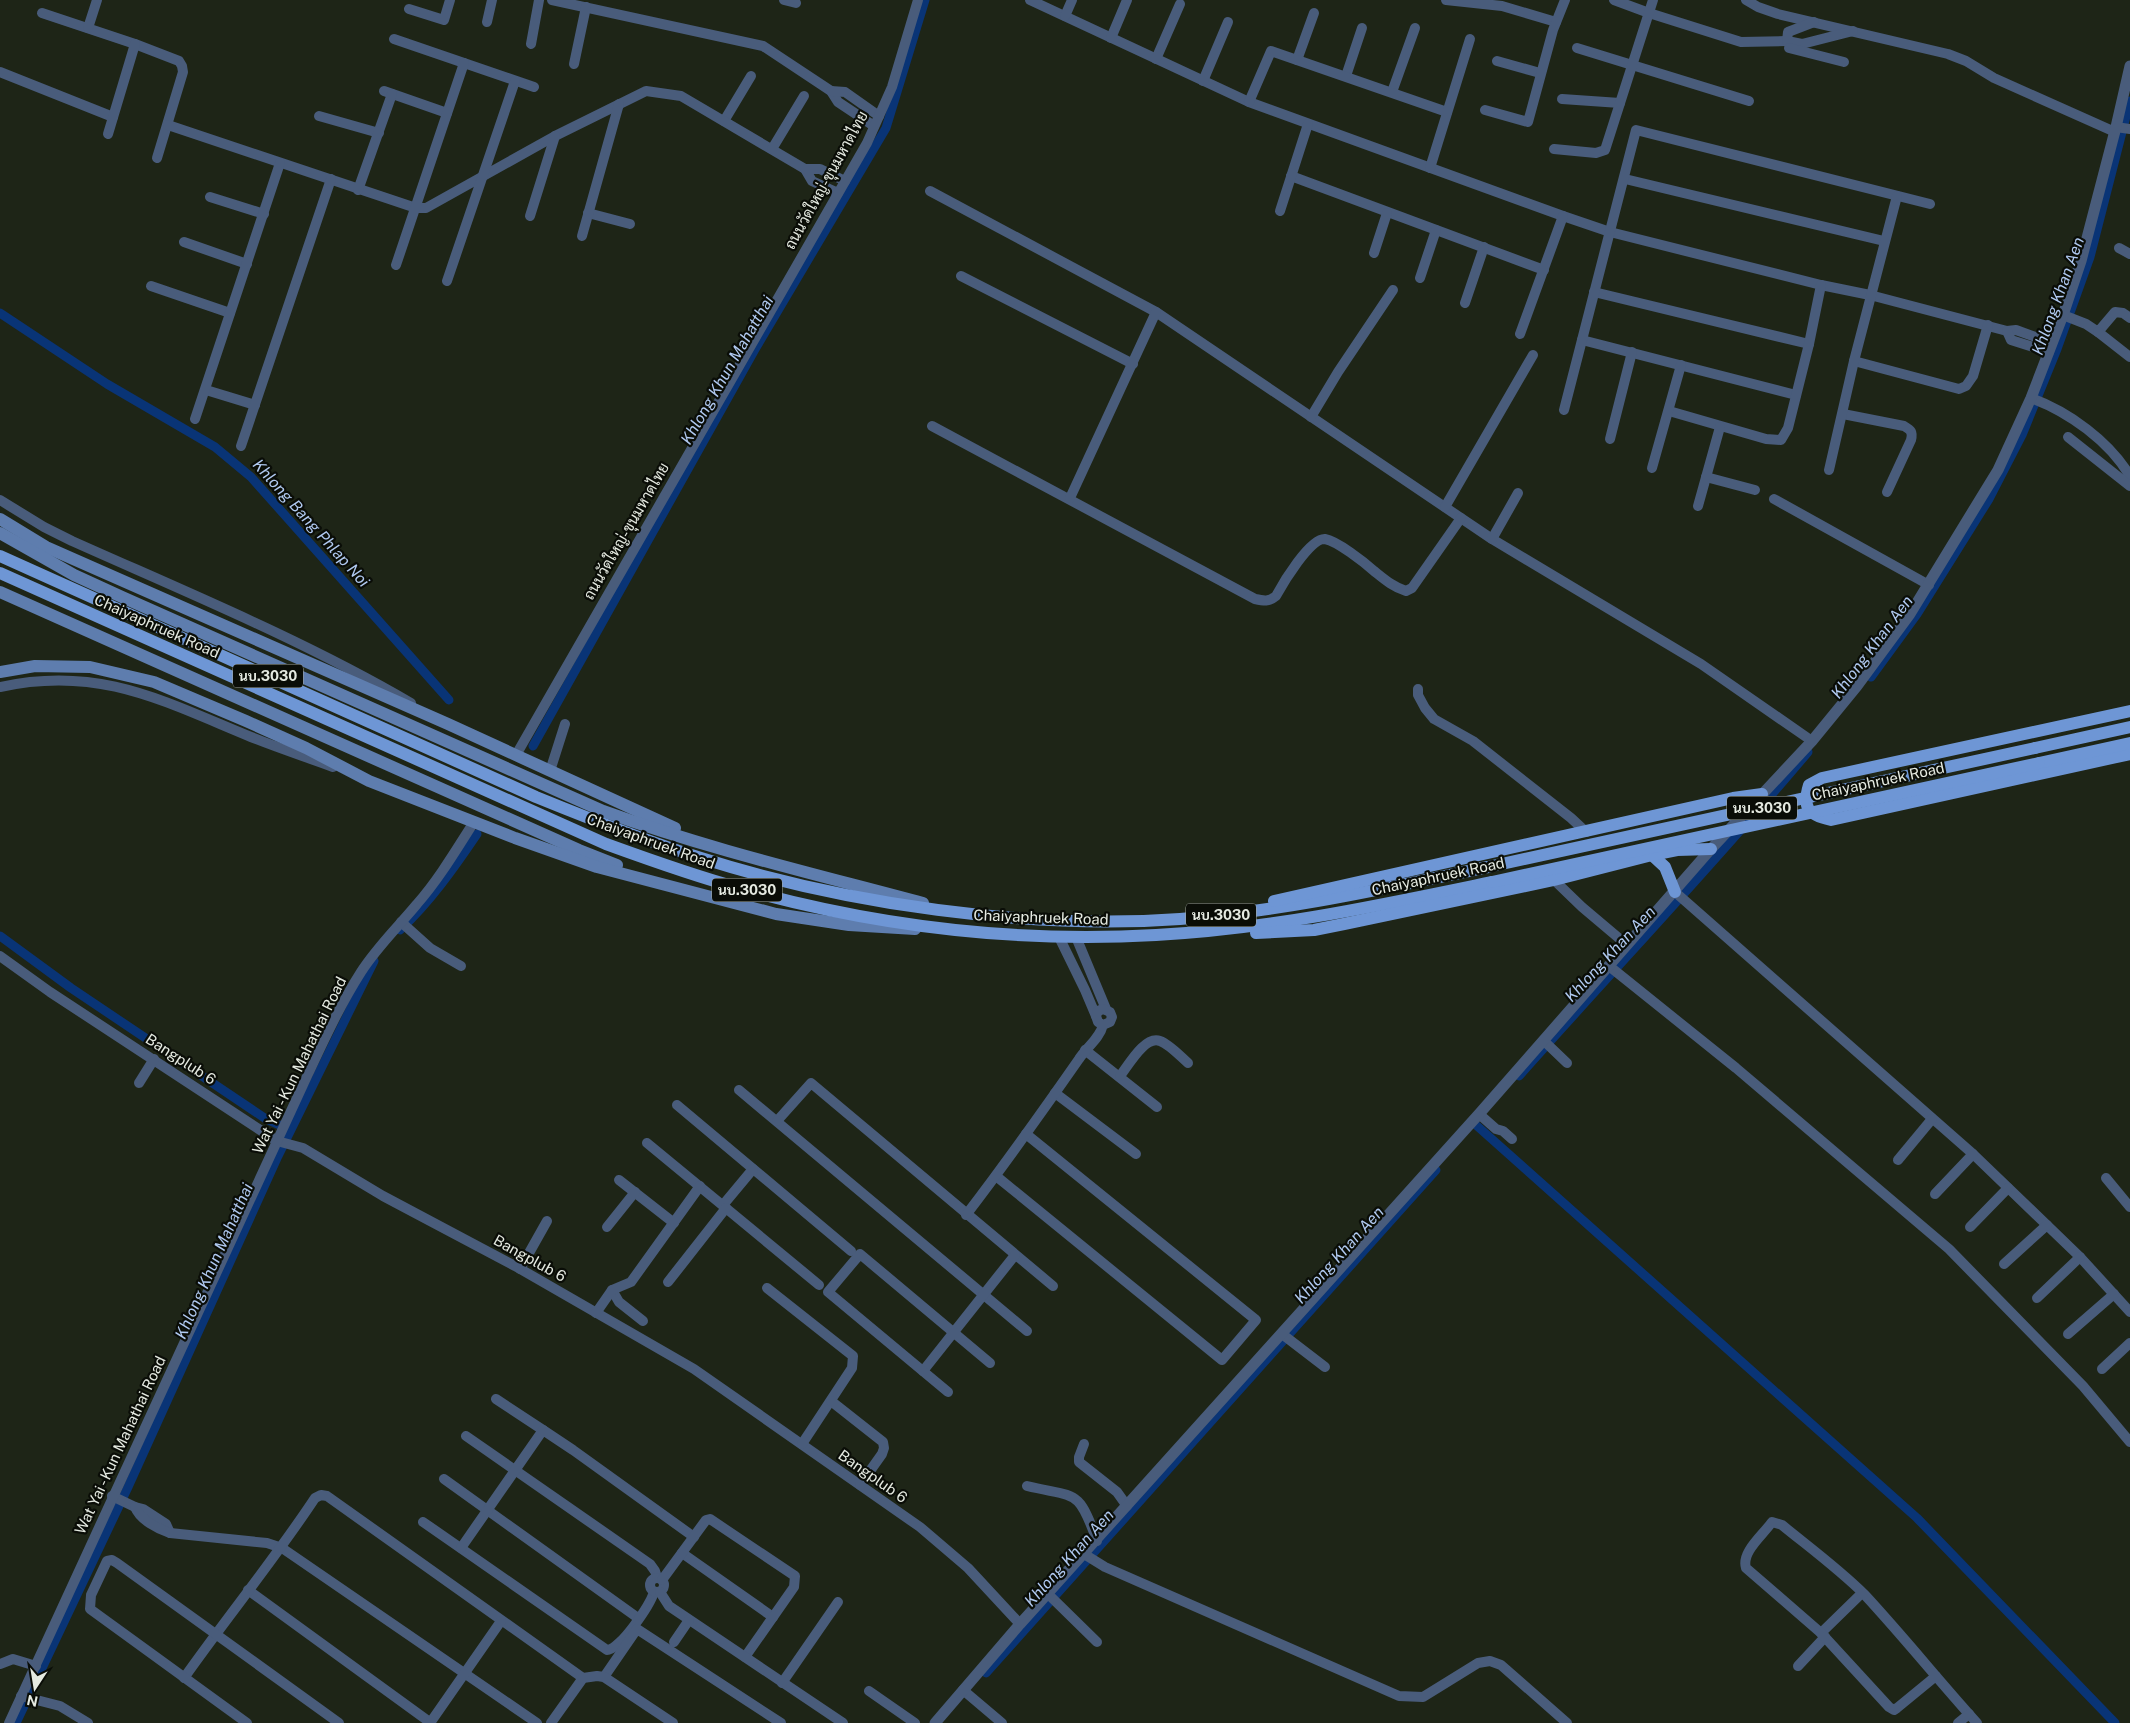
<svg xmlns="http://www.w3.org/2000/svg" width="2130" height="1723" font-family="'Public Sans',Sarabun,sans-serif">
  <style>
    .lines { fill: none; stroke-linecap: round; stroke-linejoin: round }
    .canal { stroke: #093476; stroke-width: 9 }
    .minor { stroke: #495c7b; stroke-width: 10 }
    .tertiary { stroke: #495c7b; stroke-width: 11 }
    .secondary { stroke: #5e7dae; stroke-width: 12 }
    .primary { stroke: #6e96d5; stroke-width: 12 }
    .primary-bridge { stroke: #6e96d5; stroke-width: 12 }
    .labels { text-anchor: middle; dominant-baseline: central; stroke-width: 4.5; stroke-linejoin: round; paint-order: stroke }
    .shield { fill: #0a0d07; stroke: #a3a8a0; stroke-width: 1 }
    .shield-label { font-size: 14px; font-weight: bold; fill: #e5eae1 }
    .street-label { font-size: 15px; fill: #e5eae1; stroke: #0a0d07 }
    .water-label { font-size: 16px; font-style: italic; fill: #b0c9f0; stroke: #0a0d07 }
  </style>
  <rect width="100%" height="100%" fill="#1e2517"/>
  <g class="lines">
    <!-- canal -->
    <g class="canal">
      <polyline points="0,313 107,384 215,447 251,477 449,700"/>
      <polyline points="1871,677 1917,614 1989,499 2022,435 2057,349 2090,257 2130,101"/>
      <polyline points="533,746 754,351 886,128 925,0"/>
      <path d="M400 930C430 902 454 868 477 834"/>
      <polyline points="0,936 71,988 266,1119 288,1129"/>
      <path d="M1519 1076C1615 968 1715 863 1808 752"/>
      <polyline points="1476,1125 1917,1518 2115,1723"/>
      <polyline points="986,1673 1436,1170"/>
      <polyline points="16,1723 128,1487 278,1156 374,961"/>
    </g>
    <!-- minor -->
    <g class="minor">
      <polyline points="552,0 763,46 831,91 838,102 874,126"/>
      <polyline points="784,0 796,3"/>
      <polyline points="1030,0 1249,102 1563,216 1610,232 1821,285 1870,295 2007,331 2016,330 2052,343"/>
      <polyline points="1446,0 1502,6 1556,22"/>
      <polyline points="1614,0 1649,13 1741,42 1787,41"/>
      <polyline points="1746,0 1758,7 1778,14 1948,54 1966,61 1994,78 2115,132"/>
      <polyline points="409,9 444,20 450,0"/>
      <polyline points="42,13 135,44 179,61 182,66 183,72 157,158"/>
      <polyline points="1065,16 1072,0"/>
      <polyline points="487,22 492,0"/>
      <polyline points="1814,22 1788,32 1787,41 1802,44 1853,31"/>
      <polyline points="88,28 97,0"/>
      <polyline points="1111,38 1127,0"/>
      <polyline points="394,39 534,87"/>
      <polyline points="531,44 539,0"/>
      <polyline points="1577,48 1749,101"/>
      <polyline points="1789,48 1844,62"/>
      <polyline points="1156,59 1180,4"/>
      <polyline points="1297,60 1314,13"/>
      <polyline points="1497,61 1540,73"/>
      <polyline points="574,64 586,7"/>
      <polyline points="0,72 113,117"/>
      <polyline points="1346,76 1362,28"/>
      <polyline points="1203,81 1228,22"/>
      <polyline points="384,91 447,113"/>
      <polyline points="831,91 845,92 879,116"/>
      <polyline points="1392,92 1415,28"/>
      <polyline points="1562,99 1620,103"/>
      <polyline points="1249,102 1271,51 1447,112"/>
      <polyline points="1485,110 1528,122 1553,30 1565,0"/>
      <polyline points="319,116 379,133"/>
      <polyline points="724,121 751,76"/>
      <polyline points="168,125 416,208 426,208 555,136 646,91 681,96 805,169 812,181 838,193"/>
      <polyline points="2116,127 2130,129"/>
      <polyline points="108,134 135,44"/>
      <polyline points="772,149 804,96"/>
      <polyline points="1554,149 1596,153 1605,150 1653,0"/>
      <polyline points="1430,168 1470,39"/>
      <polyline points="805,169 820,169 845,181"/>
      <polyline points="1291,176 1544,270"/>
      <polyline points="1625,179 1884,241"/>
      <polyline points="358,190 392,94"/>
      <polyline points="930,191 1156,312 1492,539 1701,664 1812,741"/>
      <polyline points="210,197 264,214"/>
      <polyline points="1280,211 1308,124"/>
      <polyline points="588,213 630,224"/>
      <polyline points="530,216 555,136"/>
      <polyline points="582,236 619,104"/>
      <polyline points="184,242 247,264"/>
      <polyline points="2119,248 2130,254"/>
      <polyline points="1374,253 1387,213"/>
      <polyline points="396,265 464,63"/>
      <polyline points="961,276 1133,364"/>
      <polyline points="1420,278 1436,230"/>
      <polyline points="447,281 515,81"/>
      <polyline points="151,286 230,313"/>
      <polyline points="1594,292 1809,344"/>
      <polyline points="1465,303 1484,247"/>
      <polyline points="2063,315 2086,324 2098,332 2115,312 2123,313 2130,318"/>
      <polyline points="2007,331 2011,340 2049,352"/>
      <polyline points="2098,332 2130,357"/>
      <polyline points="1520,334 1563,216"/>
      <polyline points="1582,340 1796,395"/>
      <polyline points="1854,361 1959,389 1966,386 1973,376 1988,325"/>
      <polyline points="206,390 255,405"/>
      <path d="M2031 398C2069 412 2109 441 2130 476"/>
      <polyline points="1564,410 1636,130 1930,204"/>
      <polyline points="1669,411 1766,439 1781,440 1788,428 1809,344 1821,285"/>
      <path d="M1843 414 1904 426C1911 430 1913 432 1911 440L1887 492"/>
      <polyline points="1311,417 1338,372 1393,290"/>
      <polyline points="195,419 280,163"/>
      <path d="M932 426 1255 599C1264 601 1269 602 1276 596 1283 583 1310 538 1325 539 1337 541 1364 562 1374 571 1384 579 1393 587 1406 591L1412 588 1461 518"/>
      <polyline points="2068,437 2130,486"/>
      <polyline points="1610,439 1632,352"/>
      <polyline points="241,446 331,179"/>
      <polyline points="1652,468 1681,365"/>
      <polyline points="1829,470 1854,361 1897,196"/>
      <polyline points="1706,477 1755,490"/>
      <polyline points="1070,498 1156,312"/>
      <polyline points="1774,499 1929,585"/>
      <path d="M0 500 44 527 72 541C186 592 303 640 411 703"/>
      <polyline points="1698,506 1720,427"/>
      <polyline points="1445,507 1533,355"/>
      <polyline points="1492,539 1518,493"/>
      <path d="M0 687C99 665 163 701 251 737 278 748 306 757 333 767"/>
      <polyline points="1418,689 1418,695 1425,708 1434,719 1473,741 1571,818 1586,832"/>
      <polyline points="516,755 867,143 892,87 918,0"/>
      <polyline points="550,771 565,724"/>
      <polyline points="1554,880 1582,907 1627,945"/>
      <polyline points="1675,892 1973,1154 2080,1257 2130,1312"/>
      <polyline points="401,922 430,948 461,966"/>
      <polyline points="1059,937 1085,990 1096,1016"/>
      <polyline points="1076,937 1106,1009"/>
      <polyline points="0,956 50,992 277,1141 303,1148 383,1196 515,1266 694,1369 920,1527 968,1568 1020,1624"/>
      <polyline points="1609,966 1736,1068 1949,1249 2083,1386 2130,1442"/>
      <polyline points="1544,1041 1567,1063"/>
      <polyline points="1085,1050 1157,1107"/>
      <path d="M1120 1076C1128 1066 1145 1035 1160 1041 1169 1044 1180 1056 1188 1063"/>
      <polyline points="139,1083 154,1059"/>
      <polyline points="739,1090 1027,1331"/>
      <polyline points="1055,1093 1136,1154"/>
      <polyline points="677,1105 851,1251"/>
      <polyline points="1479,1114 1496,1129 1503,1131 1512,1139"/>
      <polyline points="777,1121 811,1083 1053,1286"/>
      <polyline points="647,1143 819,1285"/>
      <polyline points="1898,1160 1932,1119"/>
      <polyline points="996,1176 1222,1360 1256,1320 1026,1134"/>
      <polyline points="2106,1178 2130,1207"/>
      <polyline points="619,1180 674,1223"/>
      <polyline points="1935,1194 1973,1154"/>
      <polyline points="723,1205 753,1169"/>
      <path d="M966 1215C1005 1164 1042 1112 1079 1059 1086 1048 1100 1038 1103 1025L1110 1022 1112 1017 1110 1012 1103 1009 1098 1011 1096 1016 1098 1022 1103 1025"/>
      <polyline points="607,1227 635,1192"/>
      <polyline points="1970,1227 2008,1188"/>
      <polyline points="2004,1264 2047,1225"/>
      <polyline points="520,1269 547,1221"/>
      <polyline points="668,1282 726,1208"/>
      <polyline points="767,1288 853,1356 852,1368 802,1444"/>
      <polyline points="612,1290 619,1302 643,1321"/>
      <polyline points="2037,1298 2080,1257"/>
      <polyline points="596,1313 612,1290 631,1282 700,1186"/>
      <polyline points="1282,1334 1325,1367"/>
      <polyline points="2068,1334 2114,1294"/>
      <polyline points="2102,1369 2130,1343"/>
      <polyline points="923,1371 1015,1255"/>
      <polyline points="948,1392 828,1292 860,1254 990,1363"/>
      <polyline points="496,1399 543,1430"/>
      <polyline points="831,1401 883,1442 884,1448 882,1454 860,1485"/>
      <polyline points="466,1436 650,1564 655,1571 657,1577"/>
      <polyline points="1084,1444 1079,1457 1079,1462 1117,1492 1127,1506"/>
      <polyline points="444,1479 638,1618"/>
      <path d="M1027 1486C1076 1498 1078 1487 1097 1541"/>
      <polyline points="112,1496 135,1507 143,1509 166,1524 170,1533"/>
      <path d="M135 1507C140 1520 158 1529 170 1533L267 1543 282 1548 537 1723"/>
      <path d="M423 1522 607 1650C620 1650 650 1605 654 1592"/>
      <polyline points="461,1548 543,1430 573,1450 694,1537"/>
      <polyline points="682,1553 773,1617"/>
      <polyline points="1084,1554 1105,1567 1399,1696 1423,1697 1478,1663 1490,1661 1501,1665 1567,1723"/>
      <circle cx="657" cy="1585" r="7"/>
      <polyline points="662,1580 706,1520 710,1519 795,1576 794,1587 745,1657"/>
      <polyline points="248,1590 431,1723"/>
      <polyline points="660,1592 669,1606 843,1723"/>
      <polyline points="1048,1594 1097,1642"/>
      <polyline points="1821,1633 1862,1593"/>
      <polyline points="674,1642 689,1620"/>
      <polyline points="0,1664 13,1659 36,1666"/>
      <polyline points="1798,1666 1825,1637"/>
      <path d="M1936 1676 1897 1708 1894 1710 1889 1707 1821 1633 1746 1568C1741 1552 1763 1535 1772 1522L1782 1525C1809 1547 1840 1570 1864 1594 1903 1636 1939 1681 1977 1723"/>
      <polyline points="604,1677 637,1629 781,1723"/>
      <path d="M184 1678C227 1617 274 1560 315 1498L321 1495 327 1496 583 1678"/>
      <polyline points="782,1683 838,1602"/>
      <polyline points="963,1690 1002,1723"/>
      <polyline points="869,1691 915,1723"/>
      <polyline points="21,1696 60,1706 88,1723"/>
      <path d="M9 1723 308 1074C324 1040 340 1005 361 972 377 947 398 927 417 904 439 879 456 850 474 822"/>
      <polyline points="247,1723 90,1609 91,1595 107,1561 112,1560 117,1563 339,1723"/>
      <polyline points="430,1723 501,1621"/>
      <polyline points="551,1723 583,1678 597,1676 604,1677 673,1723"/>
      <polyline points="1958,1723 1969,1714"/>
    </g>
    <!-- tertiary -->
    <polyline class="tertiary" points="935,1723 1020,1624 1479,1114 1711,849 1812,741 1857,686 1910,614 1998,470 2031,398 2063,315 2081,261 2116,127 2130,66"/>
    <!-- secondary -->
    <g class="secondary">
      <polyline points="0,519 46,547 448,724 675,828"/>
      <path d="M0 533 74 575 122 597 603 811C708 849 815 874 923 903"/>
      <polyline points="0,592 579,850 617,865"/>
      <polyline points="0,672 35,666 90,667 154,682 246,721 306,748 369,781 515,838 597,867 776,914 849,925 915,929"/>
    </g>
    <!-- primary -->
    <g class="primary">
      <path d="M0 556 536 797C590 819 645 841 701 858 846 904 1027 930 1180 919 1284 911 1386 888 1488 867"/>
      <path d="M0 573 606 844C650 860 694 876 739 888 874 926 1016 943 1156 935 1270 929 1381 905 1492 882"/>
      <path d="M2130 711 1822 778 1809 785C1802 808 1808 815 1831 820L2130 754"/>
      <polyline points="2035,748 2130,727"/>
      <polyline points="2039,763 2130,743"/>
      <polyline points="1652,855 1665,867 1675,892"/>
      <polyline points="1274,901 1733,798 1762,794"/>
      <polyline points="1256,933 1314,930 1344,924 1554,880 1652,855 1677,850 1711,849"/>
    </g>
    <!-- primary-bridge -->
    <g class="primary-bridge">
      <polyline points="1488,867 2035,748"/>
      <polyline points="1492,882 2039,763"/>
    </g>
  </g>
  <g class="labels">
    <!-- shield labels -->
    <g class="shield">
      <rect x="233" y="664.5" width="70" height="23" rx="4"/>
      <rect x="1727" y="796.5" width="70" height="23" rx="4"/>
      <rect x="712" y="878.5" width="70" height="23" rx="4"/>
      <rect x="1186" y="903.5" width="70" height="23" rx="4"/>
    </g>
    <g class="shield-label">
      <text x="268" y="676">นบ.3030</text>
      <text x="1762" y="808">นบ.3030</text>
      <text x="747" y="890">นบ.3030</text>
      <text x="1221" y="915">นบ.3030</text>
    </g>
    <!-- street labels -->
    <g class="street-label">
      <text transform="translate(826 180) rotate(-61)">ถนนวัดใหญ่-ขุนมหาดไทย</text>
      <text transform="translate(626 531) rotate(-60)">ถนนวัดใหญ่-ขุนมหาดไทย</text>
      <text transform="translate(157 626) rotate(24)">Chaiyaphruek Road</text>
      <text transform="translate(1878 781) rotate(-12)">Chaiyaphruek Road</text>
      <text transform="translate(651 841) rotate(20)">Chaiyaphruek Road</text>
      <text transform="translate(1438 876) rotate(-12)">Chaiyaphruek Road</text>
      <text transform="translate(1041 917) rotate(2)">Chaiyaphruek Road</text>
      <text transform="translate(181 1059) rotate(33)">Bangplub 6</text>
      <text transform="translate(299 1065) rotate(-64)">Wat Yai - Kun Mahathai Road</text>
      <text transform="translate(530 1258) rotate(29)">Bangplub 6</text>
      <text transform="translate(120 1445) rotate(-65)">Wat Yai - Kun Mahathai Road</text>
      <text transform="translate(873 1476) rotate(35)">Bangplub 6</text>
    </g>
    <!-- water labels -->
    <g class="water-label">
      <text transform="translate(2058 296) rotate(-70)">Khlong Khan Aen</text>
      <text transform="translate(727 370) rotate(-60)">Khlong Khun Mahatthai</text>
      <text transform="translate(311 523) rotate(48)">Khlong Bang Phlap Noi</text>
      <text transform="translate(1872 647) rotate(-53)">Khlong Khan Aen</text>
      <text transform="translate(1610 954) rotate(-47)">Khlong Khan Aen</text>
      <text transform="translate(1339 1255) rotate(-48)">Khlong Khan Aen</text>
      <text transform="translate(214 1261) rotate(-66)">Khlong Khun Mahatthai</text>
      <text transform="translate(1069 1558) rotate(-48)">Khlong Khan Aen</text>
    </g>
  </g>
  <!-- north arrow -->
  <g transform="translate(35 1688) rotate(192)" stroke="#0a0d07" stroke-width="4" paint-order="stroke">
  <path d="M0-4L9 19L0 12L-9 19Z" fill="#e5eae1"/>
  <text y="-8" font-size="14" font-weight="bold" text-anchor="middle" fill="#e5eae1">N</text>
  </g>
</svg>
